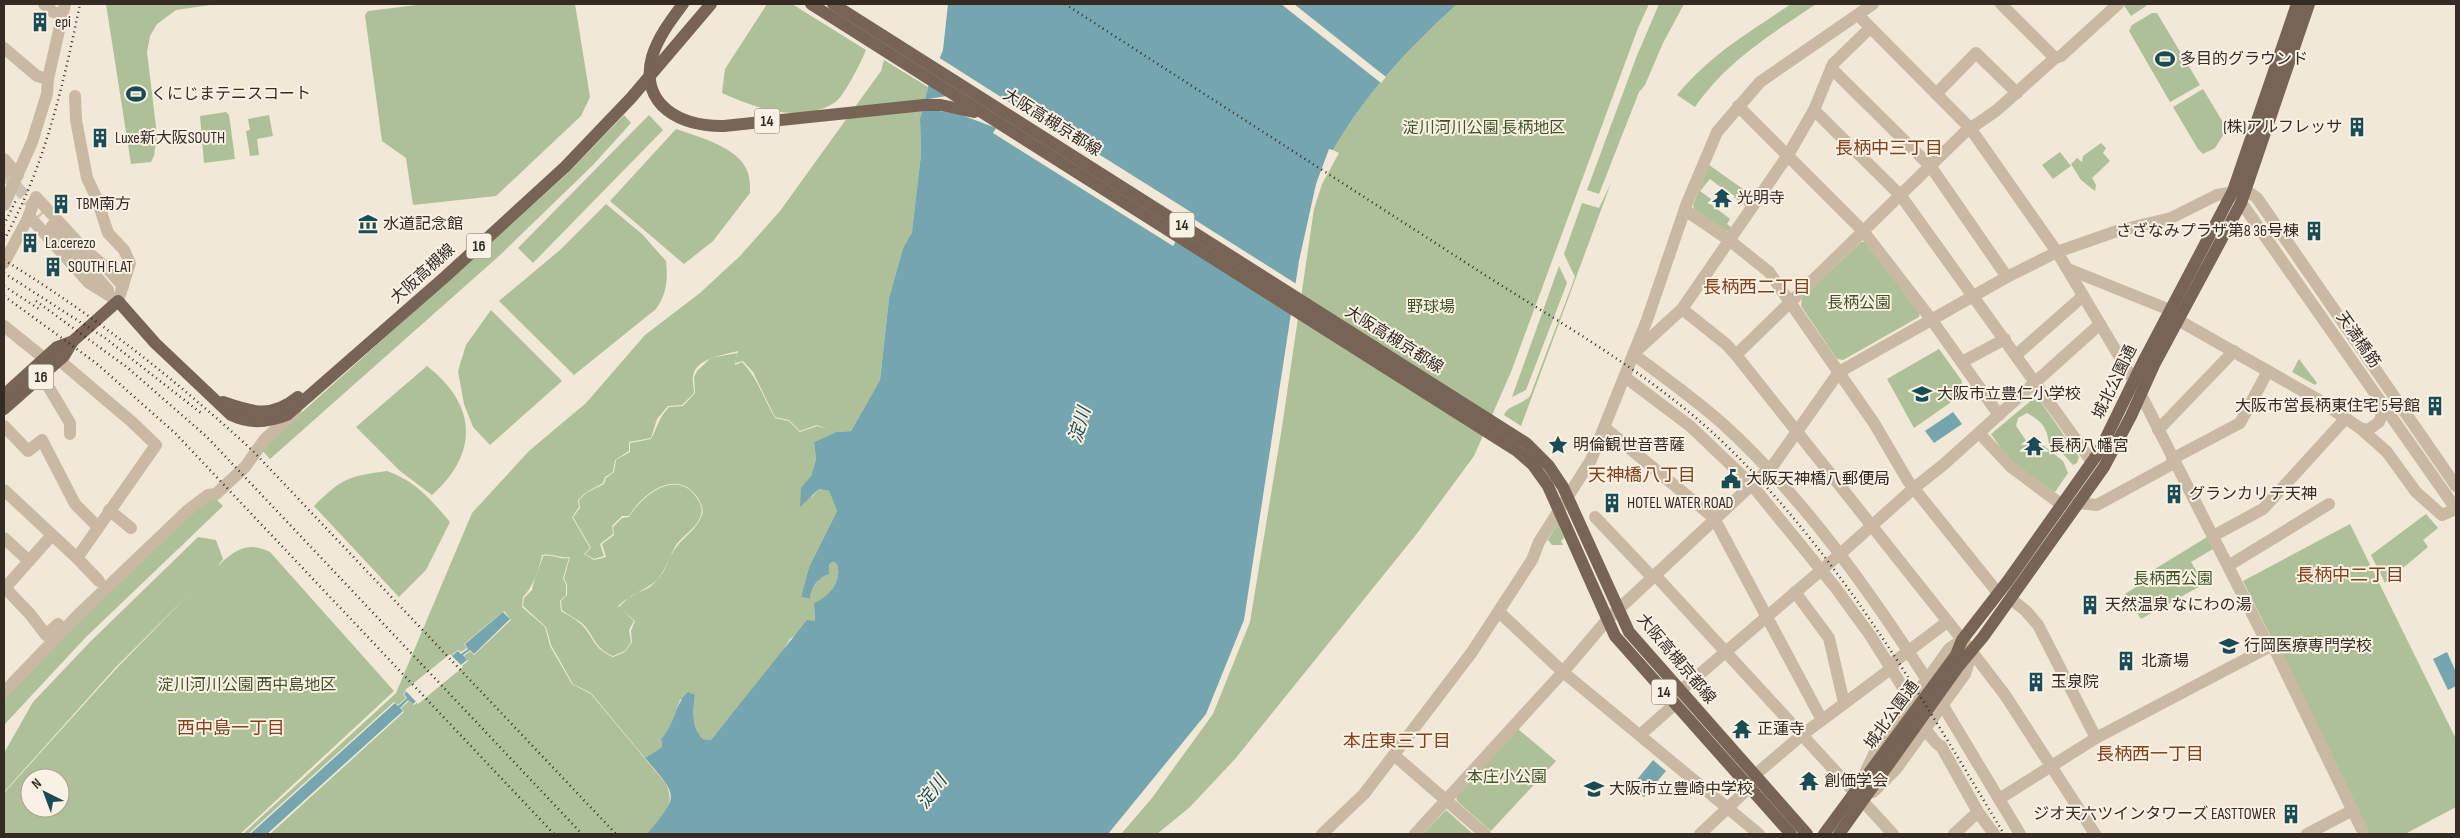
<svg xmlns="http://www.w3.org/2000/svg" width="2460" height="838" font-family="'Sofia Sans Condensed','Noto Sans JP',sans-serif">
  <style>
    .green { fill: #aec097; fill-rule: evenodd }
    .water { fill: #75a6af }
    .pier { fill: #f1e8d7 }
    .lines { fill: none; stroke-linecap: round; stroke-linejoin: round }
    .minor-tunnel { stroke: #cbc2b3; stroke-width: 12; stroke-dasharray: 12 6; stroke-linecap: butt }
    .minor { stroke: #c9b9a3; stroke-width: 12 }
    .major { stroke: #776455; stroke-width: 12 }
    .rail { stroke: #342b25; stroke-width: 2.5; stroke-dasharray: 1 4; stroke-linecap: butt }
    .labels { text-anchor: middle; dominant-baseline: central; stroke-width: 4; stroke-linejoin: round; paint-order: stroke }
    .shield { fill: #f9f1e3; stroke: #6f665e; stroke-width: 1 }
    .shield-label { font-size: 15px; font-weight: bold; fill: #342b25 }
    .poi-label { font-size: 16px; fill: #342b25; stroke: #f9f1e3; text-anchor: start }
    .street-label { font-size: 16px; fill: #342b25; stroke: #f9f1e3 }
    .park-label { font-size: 16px; fill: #3f5328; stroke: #f9f1e3 }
    .neighbourhood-label { font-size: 18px; fill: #85401c; stroke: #f9f1e3 }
    .water-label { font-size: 18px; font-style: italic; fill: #1a4c56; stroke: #f9f1e3 }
  </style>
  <rect width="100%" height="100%" fill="#f1e8d7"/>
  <!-- green -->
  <g class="green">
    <polygon points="106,4 217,4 176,10 157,24 150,36 147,52 157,135 154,156 151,162 131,164"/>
    <polygon points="425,4 575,4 590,97 581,116 496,196 413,205 406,158 382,141 365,15 368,11"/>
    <path d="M767 4H792L866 50C861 62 844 97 834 103 799 124 755 108 722 93L725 69Z"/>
    <path d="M1457 4H1649L1638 28 1511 372 1474 456 1415 536 1235 759 1190 807 1157 834H1121L1152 798 1213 714 1250 622 1282 427 1314 209 1322 184 1339 153 1333 150C1368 90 1407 51 1457 4Z"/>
    <polygon points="1659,4 1684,4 1663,43 1645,85 1639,92 1599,194 1587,190 1636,58"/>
    <path d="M1791 4H1816C1770 35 1727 61 1695 107L1677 95C1712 53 1747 34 1791 4Z"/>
    <polygon points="2123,4 2149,4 2131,16"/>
    <polygon points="2152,13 2157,13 2160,18 2200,85 2170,102 2129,31 2132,25"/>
    <path d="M884 60 928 87 920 119 921 154 912 232 903 248 889 298 880 380 851 431 836 432 814 442 816 459 811 476 801 489 812 497 819 489 829 491 837 511 809 567 801 597 810 599V592L829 565 832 562 836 563C844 578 829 598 814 604L815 621 790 639 777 660 711 740 703 739C691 727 693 711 695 695L680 700 670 730 661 739 662 747 645 758 591 693 573 684 551 645 546 627 523 606 524 598 532 590C534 578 540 568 543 556 553 554 560 560 569 558L563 578 566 585V595L560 601 561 611C567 615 576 619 581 624 594 637 593 649 613 657L625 652 632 642 631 631 635 621 619 607C623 603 627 599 631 596 637 592 645 591 651 586 665 575 667 558 678 545 686 535 698 528 702 515 704 509 701 503 698 498 677 467 643 493 629 516H622L612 526 613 534 600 544 604 556 594 559 585 554 591 548 573 517 580 508 579 500 586 493 604 484 606 478 614 472 616 460 630 452V443L651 439C658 426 658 419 669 407L683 406 695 393 694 377 697 371 711 358 737 353 735 365 742 362C757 377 764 399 775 418L789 421 800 432 817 426 827 429 817 425 800 431 789 420 775 417 753 372 743 361 735 363 738 351C724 355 696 358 693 376 692 381 694 387 694 393L682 405 668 406 657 419 651 438 629 442V451L615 460 613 472 605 477 603 483 585 493 578 500 579 507 572 517 590 548 584 554 594 560 606 557 602 544 614 535 613 527 622 518 629 517C642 496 676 468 696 497 700 502 703 508 701 515 697 529 682 535 675 547 669 557 666 570 659 578 647 590 631 594 618 606L634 621 629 630 631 642 625 651 613 656C592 648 594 631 579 621 573 617 568 615 562 610L561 601 567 595V585L564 578 570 557C561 559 553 553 542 555 539 570 533 587 523 597L522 607 545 627 550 646 572 684 591 694 666 784C677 808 661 817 647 834H270L404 712 401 708 409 701 414 705 468 661 464 656 470 651 474 655 511 620 504 611 464 644 467 648 461 652 458 650 403 694 406 698 398 705 394 702 248 834H243L396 693 472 513 529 451 586 403 645 335 700 293 740 256 780 211 881 71Z"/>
    <polygon points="2203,89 2227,129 2215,148 2203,154 2198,149 2173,107"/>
    <polygon points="226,112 229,115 235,159 204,163 200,116"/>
    <polygon points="269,115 273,136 257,139 259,155 250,156 246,131 250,130 248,119"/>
    <polygon points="624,115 631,123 593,165 499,256 270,459 261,449 567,174"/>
    <polygon points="649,115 663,130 533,263 518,248"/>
    <path d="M676 129C698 137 740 147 748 173 750 179 750 187 750 193L713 241 684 264 610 201Z"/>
    <polygon points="2101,143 2106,148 2103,153 2110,161 2092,178 2096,185 2095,191 2081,180 2071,164 2077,158 2082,162 2083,156"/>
    <polygon points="2060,152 2071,166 2053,179 2042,165"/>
    <polygon points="1709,165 1753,196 1746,206 1710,179 1700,191 1711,199 1709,203 1730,219 1727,224 1731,227 1729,231 1723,232 1694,209 1693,205"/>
    <path d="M1611 183 1521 426 1504 415C1508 405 1522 405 1530 396L1575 277 1564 254 1582 203 1599 208Z"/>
    <path d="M606 204 642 234 666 261C668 279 667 294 656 309L574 375 499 301 560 250Z"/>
    <polygon points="1861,242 1867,242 1920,312 1919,317 1843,360 1837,359 1801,306 1802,298"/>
    <polygon points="1559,266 1567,283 1526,390 1512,397"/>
    <polygon points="491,310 562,381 490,445 473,427 464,404 458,371 466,345"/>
    <polygon points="1939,349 1962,381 1960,396 1914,428 1887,379"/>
    <polygon points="2299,359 2317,383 2315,385 2292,372"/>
    <path d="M427 366C477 405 479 453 432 495L400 471 356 427Z"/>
    <path d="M2033 399 2041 402 2079 457 2077 463 2073 465 2064 455 2049 444C2047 427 2042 422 2027 413L2018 418 2016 426 2027 442 2044 446 2063 461 2068 473 2055 492 2023 473 2003 451 1991 434Z"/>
    <path d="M387 471C417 482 430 499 450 522L426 570 399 597 314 506C342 478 349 476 387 471Z"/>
    <polygon points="214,497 223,506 86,637 4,725 4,697 48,650 194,511"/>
    <polygon points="2426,514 2438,528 2423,540 2428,547 2385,583 2371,555"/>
    <polygon points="1558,523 1564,538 1561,541 1563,545 1552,545 1548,540"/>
    <polygon points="2350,524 2456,739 2456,807 2405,834 2369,834 2243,581"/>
    <path d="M198 537 216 540 223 559 217 567C232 552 247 540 270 552L394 691 240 834H4V793L116 669 191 592 115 668 4 792V753L33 702 90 642ZM30 778H60V808H30Z"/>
    <polygon points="2207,537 2213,549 2191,562 2204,584 2141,619 2125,594 2153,576 2150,572"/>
    <polygon points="1518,729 1556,761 1491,831 1457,801 1456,796"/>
    <polygon points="1446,810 1473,834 1423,834"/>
  </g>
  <!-- water -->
  <g class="water">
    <path d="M948 4H1457C1407 51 1368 90 1333 150L1329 149 1316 184 1299 261 1244 620 1206 714 1108 834H647C680 794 678 797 645 758L662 747 661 739C676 723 674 705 688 692L695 695C693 711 691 727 703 739L711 740 807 620 815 621 814 603C829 598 844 578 836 563L832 562 829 565V574C819 576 810 589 810 599L801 597 809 567 837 511 829 491 819 489 800 507 801 488 811 476 816 459 814 442 836 432 851 431 880 380 889 298 903 248 912 232 921 154 920 119 928 87 943 50Z"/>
    <polygon points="1953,412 1962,424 1934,443 1925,431"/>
    <polygon points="503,612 510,619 474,654 470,650 463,655 467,660 413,704 408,700 400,708 403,711 267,834 250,834 395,703 398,706 407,698 404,694 458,651 461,654 468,649 465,644"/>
    <polygon points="2447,652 2456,672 2456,686 2448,690 2433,659"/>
    <polygon points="1653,760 1666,771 1644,797 1631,787"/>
  </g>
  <!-- pier -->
  <g class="pier">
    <polygon points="1281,4 1294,4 1386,77 1381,83"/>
    <polygon points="938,57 1012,104 1014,101 1194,214 1192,218 1298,285 1293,315 1176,241 1173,246 993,133 996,128 959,114 939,111 922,100 947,96 927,83"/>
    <polygon points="450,654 463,667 418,704 405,690"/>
  </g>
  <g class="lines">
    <!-- minor-tunnel -->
    <polyline class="minor-tunnel" points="4,173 42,215"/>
    <!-- minor -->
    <g class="minor">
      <polyline points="44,4 53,12 62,14"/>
      <polyline points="2001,4 2055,58"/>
      <polyline points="1858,15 1970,128 2057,252 2134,381 2269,647 2275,650 2364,834"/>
      <path d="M1870 28 1833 64 1814 110 1788 155 1682 309 1633 354C1664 377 1695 399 1723 424 1803 497 1869 590 1927 680"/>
      <polyline points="4,48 37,76 48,79"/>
      <polyline points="1831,68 1931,167 2007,277"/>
      <polyline points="1936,94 1976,53 2017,93"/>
      <polyline points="75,96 76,120 87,178 97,199 108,233 124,250 130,263 118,301"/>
      <polyline points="1738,106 1863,231 1931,319 1999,415"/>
      <polyline points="1814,110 1901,196 2092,462"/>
      <polyline points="4,159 18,175"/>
      <polyline points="4,172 4,173"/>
      <polyline points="2236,195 2456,509"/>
      <polyline points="4,205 32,142 47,94 48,79 65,4"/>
      <polyline points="1685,210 1729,240 1769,272 1874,423 1908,481 1998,593"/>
      <polyline points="29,216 89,283 118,301"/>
      <polyline points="52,226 108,290"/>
      <polyline points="4,263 27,220 36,197 85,250 107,268 123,286"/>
      <polyline points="2068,269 2170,310 2178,320 2317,399 2360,428 2368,430 2379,422 2385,408"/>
      <polyline points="1682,309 1726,344 1736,355 1972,652 2005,695 2095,834"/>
      <polyline points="4,326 45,359"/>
      <polyline points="1736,355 1964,133 1997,110 2055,58 2061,56 2118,4"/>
      <polyline points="2016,355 2083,296"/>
      <polyline points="59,360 132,422 156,445 77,558"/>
      <polyline points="1962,362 2005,339"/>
      <polyline points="42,376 70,423 70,434"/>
      <polyline points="1625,377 1690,426 1751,484 1835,587 1870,635 1912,702"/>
      <polyline points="4,426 28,451 42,440 75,504 98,527"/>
      <polyline points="1605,428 1714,518 1822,720"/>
      <polyline points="2360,428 2387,452 2416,492 2442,515 2456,509"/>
      <polyline points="2158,430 2234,351"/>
      <polyline points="1979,433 2011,467 2062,505"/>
      <polyline points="2172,459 2240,423 2268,371"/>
      <polyline points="4,490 77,558 99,581"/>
      <polyline points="2078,503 2097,505 2174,463"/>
      <polyline points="109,510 131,528"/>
      <polyline points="1595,517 1652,577"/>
      <polyline points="2213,536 2263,509 2346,418"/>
      <polyline points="4,538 29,561"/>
      <polyline points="2228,566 2329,504"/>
      <polyline points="1655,575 1893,834"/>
      <polyline points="4,587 30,614 46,635 58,624"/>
      <polyline points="5,588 52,535"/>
      <polyline points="1795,592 1829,638 1844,703"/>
      <polyline points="2011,599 2026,611 2038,625 2096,738"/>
      <polyline points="1499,612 1563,672 1759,834"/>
      <polyline points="1680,691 1839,555 1914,488 1943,465 2100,324"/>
      <polyline points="4,692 80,613 167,530 188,510 208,495 216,494 245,467 265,439 296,411"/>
      <polyline points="1942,704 2020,834"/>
      <path d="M1924 729C1931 734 1934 744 1941 746L1978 812 1994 834"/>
      <polyline points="1640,735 1675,704"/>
      <polyline points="1395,756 1485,834"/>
      <polyline points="1865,773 1876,750 1949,649 1962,640"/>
      <polyline points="1755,775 1802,735 1892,668 1894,662 1947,622"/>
      <polyline points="1873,792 1896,769 1965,674 1972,652"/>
      <polyline points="1999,799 2096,738 2269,647"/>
      <polyline points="1322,834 1364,794 1472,652 1532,560 1539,542 1591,460 1647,320 1687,203 1717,132 1760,82 1873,4"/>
      <polyline points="1415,834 1563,672 1607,620 1774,464 1839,372 2007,277 2057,252 2117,231 2171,218 2217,195 2246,190 2257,198 2456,486"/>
      <polyline points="1700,834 1749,788"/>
      <polyline points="1954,834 1978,812"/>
      <polyline points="2307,834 2353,810"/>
    </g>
    <!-- major -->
    <g class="major">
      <path d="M683 4C671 20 658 37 652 57 639 106 682 127 724 126L924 105H941L974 112"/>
      <polyline points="811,4 1517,451 1533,465 1548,486 1615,636 1791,834"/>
      <polyline points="833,4 1526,443 1549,466 1563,487 1629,632 1807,834"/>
      <path d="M4 395 57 347 73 341 118 301 155 343 231 415C249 424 269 422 287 415L446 276 565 167 631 98 711 4"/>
      <path d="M223 402C252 412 271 419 298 397"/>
      <polyline points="4,409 64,356 73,341"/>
      <polyline points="1824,834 1956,655 1962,640 2007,582 2099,452 2144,360 2233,191 2297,4"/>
      <polyline points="1839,834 1958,667 1983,637 2104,467 2131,416 2154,365 2241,203 2309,4"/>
    </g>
    <!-- rail -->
    <g class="rail">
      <path d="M1065 4C1201 92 1338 180 1474 268 1561 324 1656 376 1730 449 1843 560 1923 700 2004 834"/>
      <polyline points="4,225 17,198"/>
      <path d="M4 240C45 166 63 86 80 4"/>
      <path d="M4 260C94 315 175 379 253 451L616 834"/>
      <polyline points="4,273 105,338 201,413"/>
      <polyline points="4,286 39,309"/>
      <polyline points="4,296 96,363 175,433 554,834"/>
      <polyline points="36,301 128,368 207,437 582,834"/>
    </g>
  </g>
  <!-- icons -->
  <defs>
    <symbol id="building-bare" viewBox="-9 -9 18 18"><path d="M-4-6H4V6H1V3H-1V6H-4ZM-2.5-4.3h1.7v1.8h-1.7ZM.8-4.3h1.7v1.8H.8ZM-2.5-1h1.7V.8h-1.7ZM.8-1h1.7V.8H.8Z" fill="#1a4c56" stroke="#f9f1e3" stroke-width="2.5" paint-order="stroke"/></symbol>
    <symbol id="stadium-bare" viewBox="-9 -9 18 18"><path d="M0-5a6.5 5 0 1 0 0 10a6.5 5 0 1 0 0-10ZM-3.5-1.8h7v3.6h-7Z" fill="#1a4c56" stroke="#f9f1e3" stroke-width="2.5" paint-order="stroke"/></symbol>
    <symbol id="temple-bare" viewBox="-9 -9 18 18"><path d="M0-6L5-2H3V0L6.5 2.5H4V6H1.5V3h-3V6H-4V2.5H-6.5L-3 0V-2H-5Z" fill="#1a4c56" stroke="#f9f1e3" stroke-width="2.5" paint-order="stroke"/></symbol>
    <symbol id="museum-bare" viewBox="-9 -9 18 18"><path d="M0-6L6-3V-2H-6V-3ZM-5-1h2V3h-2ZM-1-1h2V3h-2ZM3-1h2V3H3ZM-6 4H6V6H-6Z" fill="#1a4c56" stroke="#f9f1e3" stroke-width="2.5" paint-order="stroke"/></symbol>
    <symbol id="school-bare" viewBox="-9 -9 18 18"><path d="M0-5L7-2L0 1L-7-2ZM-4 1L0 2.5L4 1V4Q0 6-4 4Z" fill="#1a4c56" stroke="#f9f1e3" stroke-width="2.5" paint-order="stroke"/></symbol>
    <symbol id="sight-bare" viewBox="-9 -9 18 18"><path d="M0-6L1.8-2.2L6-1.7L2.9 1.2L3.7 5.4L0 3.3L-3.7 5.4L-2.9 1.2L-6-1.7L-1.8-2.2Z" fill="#1a4c56" stroke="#f9f1e3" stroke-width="2.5" paint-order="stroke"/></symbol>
    <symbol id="civic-bare" viewBox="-9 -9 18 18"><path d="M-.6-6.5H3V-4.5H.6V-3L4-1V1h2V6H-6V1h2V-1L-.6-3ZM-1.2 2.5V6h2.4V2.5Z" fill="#1a4c56" stroke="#f9f1e3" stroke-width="2.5" paint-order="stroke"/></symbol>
    <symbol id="university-bare" viewBox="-9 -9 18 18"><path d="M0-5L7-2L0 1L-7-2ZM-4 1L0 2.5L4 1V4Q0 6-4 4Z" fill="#1a4c56" stroke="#f9f1e3" stroke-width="2.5" paint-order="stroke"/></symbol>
  </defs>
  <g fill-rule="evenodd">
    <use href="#building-bare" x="26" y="8" width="28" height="28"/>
    <use href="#stadium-bare" x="2151" y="45" width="28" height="28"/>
    <use href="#stadium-bare" x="122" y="80" width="28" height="28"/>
    <use href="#building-bare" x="2343" y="113" width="28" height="28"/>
    <use href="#building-bare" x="86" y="124" width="28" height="28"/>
    <use href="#temple-bare" x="1708" y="184" width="28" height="28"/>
    <use href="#building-bare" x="47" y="190" width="28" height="28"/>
    <use href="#museum-bare" x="354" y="210" width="28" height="28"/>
    <use href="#building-bare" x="2300" y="217" width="28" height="28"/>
    <use href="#building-bare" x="16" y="229" width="28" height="28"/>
    <use href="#building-bare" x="39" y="253" width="28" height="28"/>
    <use href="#school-bare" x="1908" y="380" width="28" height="28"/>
    <use href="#building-bare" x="2421" y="392" width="28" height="28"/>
    <use href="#sight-bare" x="1544" y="431" width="28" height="28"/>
    <use href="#temple-bare" x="2020" y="432" width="28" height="28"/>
    <use href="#civic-bare" x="1717" y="465" width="28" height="28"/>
    <use href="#building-bare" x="2160" y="480" width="28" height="28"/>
    <use href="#building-bare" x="1598" y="489" width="28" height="28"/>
    <use href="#building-bare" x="2076" y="591" width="28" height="28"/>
    <use href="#university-bare" x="2215" y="632" width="28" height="28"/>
    <use href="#building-bare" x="2112" y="647" width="28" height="28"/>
    <use href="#building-bare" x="2022" y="668" width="28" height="28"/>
    <use href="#temple-bare" x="1728" y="715" width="28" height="28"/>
    <use href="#temple-bare" x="1795" y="767" width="28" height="28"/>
    <use href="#school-bare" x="1580" y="775" width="28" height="28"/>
    <use href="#building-bare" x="2277" y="800" width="28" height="28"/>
  </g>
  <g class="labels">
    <!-- shield labels -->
    <g class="shield">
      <rect x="754.5" y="108.5" width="25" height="25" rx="4"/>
      <rect x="1169.5" y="212.5" width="25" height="25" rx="4"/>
      <rect x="466.5" y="233.5" width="25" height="25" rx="4"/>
      <rect x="28.5" y="364.5" width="25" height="25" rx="4"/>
      <rect x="1651.5" y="679.5" width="25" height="25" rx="4"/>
    </g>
    <g class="shield-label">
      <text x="767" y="121">14</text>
      <text x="1182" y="225">14</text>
      <text x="479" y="246">16</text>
      <text x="41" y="377">16</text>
      <text x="1664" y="692">14</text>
    </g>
    <!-- poi labels -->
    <g class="poi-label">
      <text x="55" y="22">epi</text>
      <text x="2180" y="59">多目的グラウンド</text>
      <text x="151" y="94">くにじまテニスコート</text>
      <text x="2342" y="127" text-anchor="end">(株)アルフレッサ</text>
      <text x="115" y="138">Luxe新大阪SOUTH</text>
      <text x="1737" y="198">光明寺</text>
      <text x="76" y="204">TBM南方</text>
      <text x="383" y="224">水道記念館</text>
      <text x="2299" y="231" text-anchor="end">さざなみプラザ第8 36号棟</text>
      <text x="45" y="243">La.cerezo</text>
      <text x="68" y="267">SOUTH FLAT</text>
      <text x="1937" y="394">大阪市立豊仁小学校</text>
      <text x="2420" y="406" text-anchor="end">大阪市営長柄東住宅 5号館</text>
      <text x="1573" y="445">明倫観世音菩薩</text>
      <text x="2049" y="446">長柄八幡宮</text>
      <text x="1746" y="479">大阪天神橋八郵便局</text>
      <text x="2189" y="494">グランカリテ天神</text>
      <text x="1627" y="503">HOTEL WATER ROAD</text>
      <text x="2105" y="605">天然温泉 なにわの湯</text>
      <text x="2244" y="646">行岡医療専門学校</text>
      <text x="2141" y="661">北斎場</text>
      <text x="2051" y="682">玉泉院</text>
      <text x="1757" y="729">正蓮寺</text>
      <text x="1824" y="781">創価学会</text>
      <text x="1609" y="789">大阪市立豊崎中学校</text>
      <text x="2276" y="814" text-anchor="end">ジオ天六ツインタワーズ EASTTOWER</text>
    </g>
    <!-- street labels -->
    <g class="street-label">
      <text transform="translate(1052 123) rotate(32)">大阪高槻京都線</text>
      <text transform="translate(423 274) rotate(-42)">大阪高槻線</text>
      <text transform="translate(1394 340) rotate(32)">大阪高槻京都線</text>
      <text transform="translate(2358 340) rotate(55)">天満橋筋</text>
      <text transform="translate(2115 382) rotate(-64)">城北公園通</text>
      <text transform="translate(1676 659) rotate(50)">大阪高槻京都線</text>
      <text transform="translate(1892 715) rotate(-54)">城北公園通</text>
    </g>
    <!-- park labels -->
    <g class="park-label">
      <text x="1484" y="128">淀川河川公園 長柄地区</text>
      <text x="1859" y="303">長柄公園</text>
      <text x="1431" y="307">野球場</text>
      <text x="2173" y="579">長柄西公園</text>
      <text x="247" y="685">淀川河川公園 西中島地区</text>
      <text x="1507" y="777">本庄小公園</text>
    </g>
    <!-- neighbourhood labels -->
    <g class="neighbourhood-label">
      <text x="1889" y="148">長柄中三丁目</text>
      <text x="1757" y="287">長柄西二丁目</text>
      <text x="1642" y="475">天神橋八丁目</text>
      <text x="2350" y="575">長柄中二丁目</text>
      <text x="231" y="728">西中島一丁目</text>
      <text x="1397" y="741">本庄東三丁目</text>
      <text x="2150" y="754">長柄西一丁目</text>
    </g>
    <!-- water labels -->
    <g class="water-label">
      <text transform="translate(1080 425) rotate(-74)">淀川</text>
      <text transform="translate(932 792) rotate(-53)">淀川</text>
    </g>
  </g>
  <!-- border -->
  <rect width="2460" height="838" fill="none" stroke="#342b25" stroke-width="10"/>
  <!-- north arrow -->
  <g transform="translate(45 793) rotate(318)"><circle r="24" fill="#f9f1e3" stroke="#aaa297"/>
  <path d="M0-4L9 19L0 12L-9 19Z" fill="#1a4c56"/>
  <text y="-8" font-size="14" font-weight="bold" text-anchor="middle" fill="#342b25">N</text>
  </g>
</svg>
